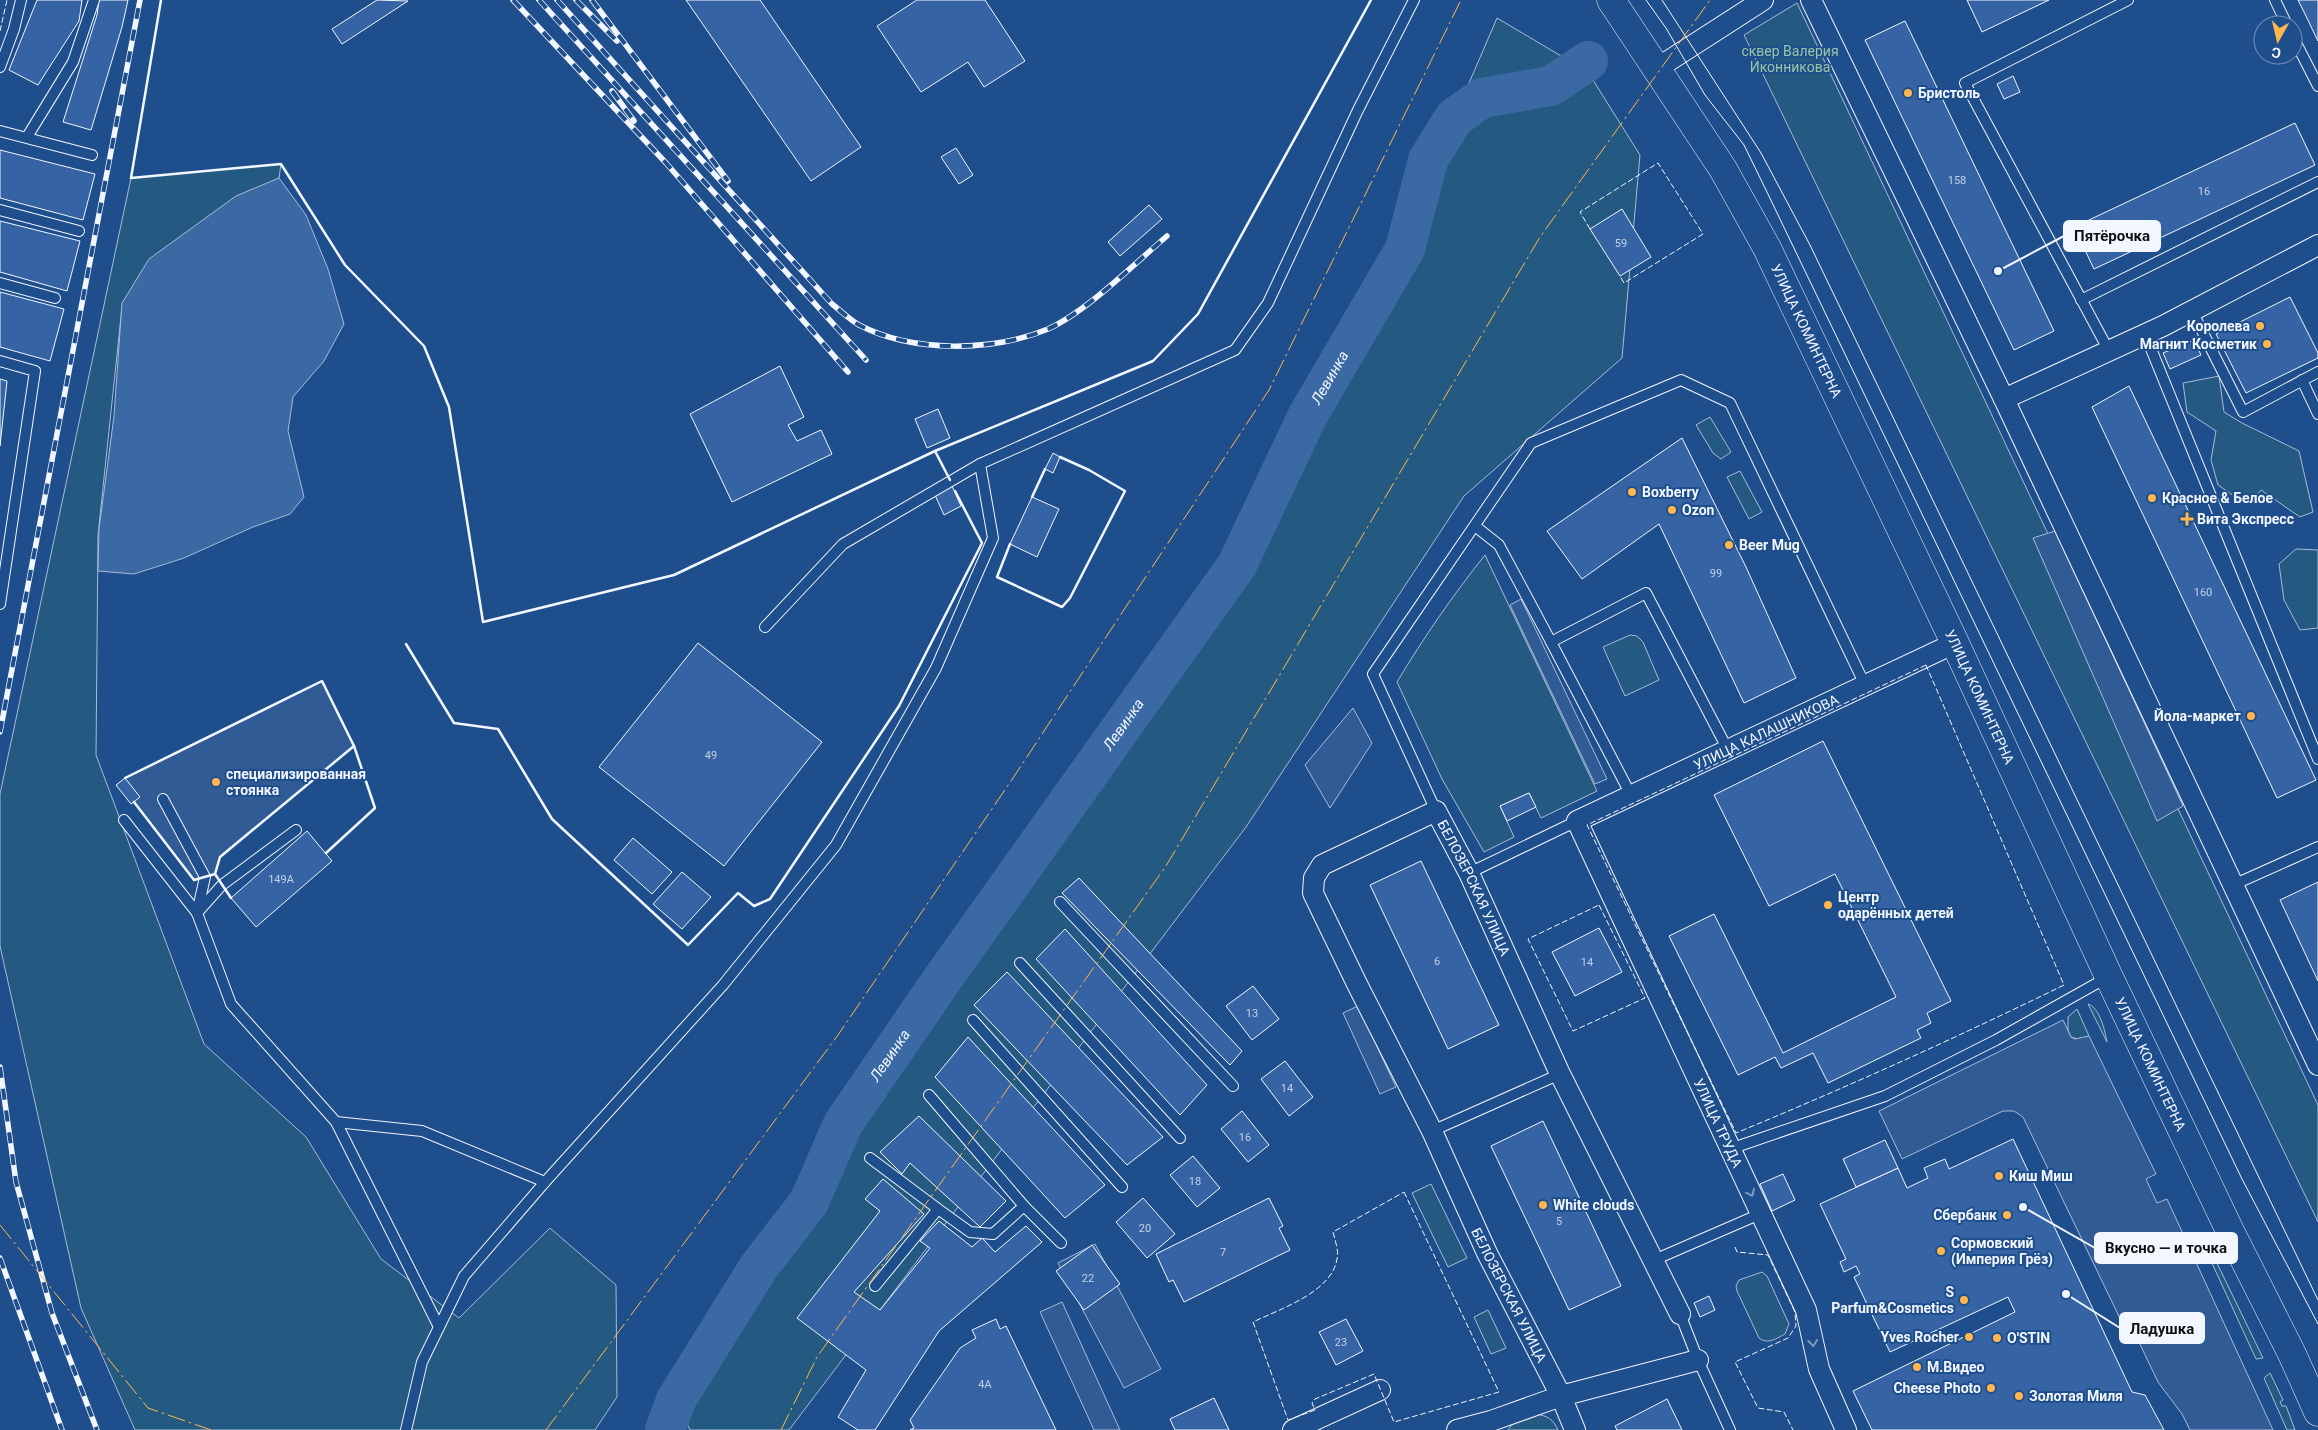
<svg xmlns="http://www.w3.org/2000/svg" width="2318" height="1430" font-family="Roboto,sans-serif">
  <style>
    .green { fill: #245a82; stroke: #a8bbd7 }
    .parking { fill: #305b95; stroke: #a8bbd7 }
    .water { fill: #3b69a3; stroke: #a8bbd7 }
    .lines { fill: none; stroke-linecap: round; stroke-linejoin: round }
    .river { stroke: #3b69a3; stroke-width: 40 }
    .building { fill: #3563a3; stroke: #f2f6ff }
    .service-casing { stroke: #f2f6ff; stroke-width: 12 }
    .minor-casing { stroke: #f2f6ff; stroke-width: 22 }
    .primary-casing { stroke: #f2f6ff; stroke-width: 29 }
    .service { stroke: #1f4e8c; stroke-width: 10 }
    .minor { stroke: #1f4e8c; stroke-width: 20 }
    .primary { stroke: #1f4e8c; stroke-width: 28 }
    .tram { stroke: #f2f6ff; stroke-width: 1 }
    .rail-casing { stroke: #f2f6ff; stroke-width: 5.5 }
    .rail { stroke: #1f4e8c; stroke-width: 4; stroke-dasharray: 11; stroke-linecap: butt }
    .fence { stroke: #f2f6ff; stroke-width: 1; stroke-dasharray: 6 2.5; stroke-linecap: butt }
    .wall { stroke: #f2f6ff; stroke-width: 2.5 }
    .power { stroke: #ffb74d; stroke-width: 1; stroke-dasharray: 18 4 2.5 4; stroke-linecap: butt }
    .oneway { stroke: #7e9ac0 }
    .poi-dot { fill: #ffb74d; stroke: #1f4e8c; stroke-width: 2 }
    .labels { text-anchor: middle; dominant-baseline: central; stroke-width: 4; stroke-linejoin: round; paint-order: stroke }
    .number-label { font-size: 11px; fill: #c3d1e8 }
    .park-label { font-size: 14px; fill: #97c8a6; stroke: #1f4e8c }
    .poi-label { font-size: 14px; font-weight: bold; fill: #f2f6ff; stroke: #1f4e8c; text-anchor: start }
    .street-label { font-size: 14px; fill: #f2f6ff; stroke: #1f4e8c }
    .water-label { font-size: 15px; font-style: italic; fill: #f2f6ff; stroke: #1f4e8c }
    .leader { fill: none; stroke: #f2f6ff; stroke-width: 2 }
    .callout-dot { fill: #f2f6ff; stroke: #1f4e8c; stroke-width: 2 }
    .callout { fill: #f2f6ff; stroke: #f2f6ff; stroke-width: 2 }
    .callout-label { font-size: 15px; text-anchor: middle; font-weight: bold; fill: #111 }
  </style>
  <rect width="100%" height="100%" fill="#1f4e8c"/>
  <!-- green -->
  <g class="green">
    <polygon points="1797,3 2318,1105 2318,1222 1744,35"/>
    <polygon points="1497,18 1588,72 1640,155 1622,358 1464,496 1246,827 789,1430 690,1430 682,1414 1286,460 1454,118"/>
    <polygon points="281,164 279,178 216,212 172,243 122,307 98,535 96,755 204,1044 306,1137 381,1259 459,1318 550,1228 616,1285 617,1397 595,1430 135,1430 81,1308 0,946 0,794 131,178"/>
    <polygon points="2219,376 2224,412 2242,423 2299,451 2313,512 2300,517 2261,490 2247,505 2218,485 2211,460 2216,431 2187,412 2183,383"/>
    <polygon points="1710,417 1731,452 1721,459 1713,453 1696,425"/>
    <polygon points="1740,471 1762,512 1749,519 1727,477"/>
    <polygon points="2296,549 2318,550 2318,628 2300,630 2284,600 2279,564"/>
    <path d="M1485 555 1597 791 1541 818 1529 793 1500 806 1514 837 1484 852 1442 779 1397 682C1424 637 1453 595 1485 555Z"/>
    <polygon points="1630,635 1637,636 1643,642 1659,680 1625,696 1603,647"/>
    <path d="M2088 1004C2100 1008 2105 1031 2107 1042Z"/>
    <polygon points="2077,1009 2089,1036 2081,1040 2071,1037 2068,1030 2068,1017"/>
    <polygon points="1431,1184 1467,1258 1448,1267 1412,1193"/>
    <polygon points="2200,1237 2213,1255 2263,1358 2256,1359"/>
    <path d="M1762 1272 1767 1276 1789 1324 1785 1334C1777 1338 1768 1345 1759 1338L1737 1291 1736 1286 1739 1280Z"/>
    <polygon points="1488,1310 1506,1348 1491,1354 1474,1317"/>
    <polygon points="2270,1373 2283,1400 2280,1402 2282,1406 2286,1406 2295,1430 2287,1430 2264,1378"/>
    <path d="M1536 1414C1548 1416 1553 1419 1558 1430H1508L1515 1420Z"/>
  </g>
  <!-- parking -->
  <g class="parking">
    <polygon points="2055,531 2183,806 2157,821 2033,538"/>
    <polygon points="1521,599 1607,779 1595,784 1510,605"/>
    <polygon points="322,681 354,746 220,856 215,874 194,880 134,802 131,803 125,778"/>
    <polygon points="1353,708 1372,743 1330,808 1305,765"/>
    <polygon points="1358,1006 1396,1087 1380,1094 1343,1013"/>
    <polygon points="2063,1020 2071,1037 2075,1039 2089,1036 2156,1174 2146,1179 2157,1203 2167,1199 2273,1430 2190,1430 2182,1414 2158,1382 2137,1338 2127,1333 2023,1117 2014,1111 2003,1111 1902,1159 1879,1111"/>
    <polygon points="1095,1244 1161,1369 1124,1388 1058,1263"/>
    <polygon points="1062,1302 1120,1430 1094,1430 1040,1312"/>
  </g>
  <!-- water -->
  <polygon class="water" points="279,178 306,215 328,269 344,324 324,361 293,397 288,431 304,497 290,514 253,527 184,558 134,574 98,571 99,529 114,416 122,303 149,259 236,196"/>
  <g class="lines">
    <!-- river -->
    <path class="river" id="s1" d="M665 1430 676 1400 758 1268 809 1202 843 1124 941 981 1237 565 1308 415 1405 249 1428 160 1454 118 1482 98 1551 86 1588 61"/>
  </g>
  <!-- building -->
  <g class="building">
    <polygon points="37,0 82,0 79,21 38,85 9,70"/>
    <polygon points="99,0 128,0 122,27 91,130 63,122 97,15"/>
    <polygon points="377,0 408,1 342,44 332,29"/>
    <polygon points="686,0 760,0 861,147 811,181"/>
    <polygon points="917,0 985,0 1025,61 984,87 968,62 921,92 877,26"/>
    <polygon points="1967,0 2049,0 1982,32"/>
    <polygon points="2298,0 2318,0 2318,41 2304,12"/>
    <polygon points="1905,21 2054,331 2014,350 1865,40"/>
    <polygon points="2013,76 2020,92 2004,99 1997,84"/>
    <polygon points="2295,123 2315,165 2094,269 2074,227"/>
    <polygon points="956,148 973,175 959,184 941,157"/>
    <polygon points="0,150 95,174 83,220 0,198"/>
    <polygon points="1149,205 1162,219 1120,256 1108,242"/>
    <polygon points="1622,209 1651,257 1620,276 1590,229"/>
    <polygon points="0,221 80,241 67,291 0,272"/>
    <polygon points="0,292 64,309 50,361 0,347"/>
    <polygon points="2290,297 2318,353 2318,358 2246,393 2216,334"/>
    <polygon points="2194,340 2201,355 2170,369 2163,353"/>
    <polygon points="780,366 804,417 788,425 797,441 821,430 832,454 732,502 690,414"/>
    <polygon points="0,379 7,381 0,446"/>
    <polygon points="2129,386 2316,780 2277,798 2092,407"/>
    <polygon points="938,409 950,438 927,448 915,419"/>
    <polygon points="1682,438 1746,567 1796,678 1744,703 1659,524 1582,579 1547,531"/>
    <polygon points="1053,453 1060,457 1053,473 1045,469"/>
    <polygon points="952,486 961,506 944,515 935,495"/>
    <polygon points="1032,497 1059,509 1037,557 1010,544"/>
    <polygon points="698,643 822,742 724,866 599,767"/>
    <polygon points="1823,741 1951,1001 1927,1013 1931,1023 1917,1030 1921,1038 1828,1083 1813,1053 1781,1068 1775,1057 1738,1075 1669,936 1714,914 1783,1053 1896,997 1835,874 1769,906 1714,795"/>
    <polygon points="125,778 140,797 131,804 116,785"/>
    <polygon points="1529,793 1536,807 1507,821 1500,806"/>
    <polygon points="307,831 332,861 256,927 231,898"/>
    <polygon points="633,838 672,872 652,894 614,860"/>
    <polygon points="1421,861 1499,1025 1448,1049 1370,885"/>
    <polygon points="682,872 711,897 682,929 653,904"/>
    <polygon points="1079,878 1242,1051 1230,1065 1062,893"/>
    <polygon points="2318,882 2318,981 2280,900"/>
    <polygon points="1599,928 1622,972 1575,996 1552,952"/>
    <polygon points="1065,929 1207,1085 1180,1115 1036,959"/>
    <polygon points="1007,972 1163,1137 1127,1165 974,1005"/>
    <polygon points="1253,986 1279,1019 1252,1040 1226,1006"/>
    <polygon points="968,1037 1105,1185 1065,1218 935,1077"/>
    <polygon points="1285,1061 1313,1097 1289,1116 1261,1079"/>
    <polygon points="1242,1111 1269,1145 1248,1162 1221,1129"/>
    <polygon points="919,1116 1006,1201 980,1227 910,1163 902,1174 880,1152"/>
    <polygon points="1543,1121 1621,1286 1569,1310 1491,1146"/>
    <polygon points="2013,1139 2132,1392 2145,1395 2164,1430 1872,1430 1853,1391 2015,1312 2008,1297 1890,1352 1854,1277 1860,1274 1856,1266 1844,1272 1840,1262 1846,1259 1820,1204 1898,1168 1907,1188 1928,1178 1924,1168 1945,1159 1949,1169"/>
    <polygon points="1885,1140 1898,1168 1856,1187 1843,1159"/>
    <polygon points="1193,1156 1220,1188 1197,1207 1170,1175"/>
    <polygon points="1783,1174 1795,1200 1772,1211 1760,1184"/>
    <polygon points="883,1179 924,1214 854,1292 880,1310 930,1248 920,1241 939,1221 972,1247 982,1238 995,1252 1026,1226 1042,1242 939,1331 875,1430 858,1430 838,1417 866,1370 797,1318 880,1211 865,1199"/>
    <polygon points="1143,1198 1175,1234 1147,1258 1116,1222"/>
    <polygon points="1269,1198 1283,1226 1279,1228 1290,1250 1184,1302 1173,1280 1169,1282 1156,1254"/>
    <polygon points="1092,1245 1120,1284 1084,1310 1056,1271"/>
    <polygon points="1709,1296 1715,1310 1700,1317 1694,1303"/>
    <polygon points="996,1319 1000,1329 1006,1326 1056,1430 910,1430 914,1428 910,1420 960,1348 976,1338 972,1330"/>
    <polygon points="1346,1319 1363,1351 1336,1365 1319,1332"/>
    <polygon points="1214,1398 1229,1430 1175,1430 1170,1419"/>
    <polygon points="1667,1399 1682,1430 1617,1430 1615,1426"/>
  </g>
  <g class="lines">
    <defs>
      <g id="service">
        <polyline points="2275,0 2287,25"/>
        <polyline points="2293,37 2318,86"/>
        <polyline points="0,67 14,29 21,0"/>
        <polyline points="0,131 92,155"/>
        <polyline points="27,137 73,62 94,0"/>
        <polyline points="0,210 79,231"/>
        <polyline points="0,283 55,298"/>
        <polyline points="2081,300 2318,182"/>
        <polyline points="2192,311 2243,412 2318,372"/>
        <polyline points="2145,334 2318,759"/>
        <polyline points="2109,351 1965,83 2128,0"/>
        <polyline points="0,361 35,371 0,604"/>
        <polyline points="2302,380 2318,414"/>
        <polyline points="1475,526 1499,545 1551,642"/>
        <polyline points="765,627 843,544 980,464 1235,350 1268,303 1358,110 1414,0"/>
        <polyline points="1631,795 1551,642 1646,593 1728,750"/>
        <polyline points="1436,811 1373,674 1531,443 1681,380 1730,403 1865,685"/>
        <polyline points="124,820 197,913 205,877 163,799"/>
        <polyline points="296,830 222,885 197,913 231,1004 336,1122 422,1131 545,1182"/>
        <polyline points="1469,873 1577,821"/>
        <polyline points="2233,885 2318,847"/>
        <polyline points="1060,902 1233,1086"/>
        <polyline points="1020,963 1180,1138"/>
        <polyline points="973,1020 1122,1187"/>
        <polyline points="929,1095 1024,1206 1061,1243"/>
        <polyline points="336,1122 439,1327"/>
        <polyline points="1432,1131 1560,1074"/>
        <polyline points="1730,1149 1885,1096 1996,1040 2108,977"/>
        <polyline points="870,1158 938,1209"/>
        <polyline points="1654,1260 1760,1214"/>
        <polyline points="875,1286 938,1209 970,1232 993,1234 1024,1206"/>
        <polyline points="1680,1314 1698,1360 1730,1430"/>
        <polyline points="406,1430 422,1362 464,1276 545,1182 723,985 836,845 936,668 993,538 980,464"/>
      </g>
      <g id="minor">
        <polyline points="1811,0 2004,399 2318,1065"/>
        <polyline points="1656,69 1763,0"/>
        <polyline points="2004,399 2163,326 2318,245"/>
        <polyline points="1293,1430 1380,1390"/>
        <polyline points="1457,1430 1491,1421 1561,1396 1698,1360"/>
        <path id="s2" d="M1575 1430 1561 1396 1487 1253 1432 1131 1357 984 1313 893 1314 878 1322 865 1436 811 1469 873 1560 1074 1680 1314"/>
        <path id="s3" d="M1846 1430 1819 1369 1806 1310 1577 821 1955 643"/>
      </g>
      <g id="primary">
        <path id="s4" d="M1611 0 1723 169 1767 248 1955 643 2109 977 2230 1231 2292 1354 2318 1412"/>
      </g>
    </defs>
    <!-- service casing -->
    <use href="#service" class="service-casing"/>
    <!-- minor casing -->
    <use href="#minor" class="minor-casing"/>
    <!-- primary casing -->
    <use href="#primary" class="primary-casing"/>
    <!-- service -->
    <use href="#service" class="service"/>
    <!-- minor -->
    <use href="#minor" class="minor"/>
    <!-- primary -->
    <use href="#primary" class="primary"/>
    <!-- tram -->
    <g class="tram">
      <polyline points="1646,0 1666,28 1705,95 1744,145 1766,190 2242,1179 2318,1324"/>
      <polyline points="1662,0 1761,153 1810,245 2318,1300"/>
    </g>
    <defs>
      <g id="rail">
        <polyline points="513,0 666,163 848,372"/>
        <polyline points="539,0 866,360"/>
        <path d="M557 0 832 304C841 311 850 320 859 325 913 353 993 352 1048 329 1086 312 1134 264 1167 236"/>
        <polyline points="576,0 617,41"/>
        <polyline points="592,0 728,181"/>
        <polyline points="612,91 634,121"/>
        <polyline points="0,732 140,0"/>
        <polyline points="0,1067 16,1182 52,1313 97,1430"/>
        <polyline points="0,1258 62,1430"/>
      </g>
    </defs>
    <!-- rail casing -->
    <use href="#rail" class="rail-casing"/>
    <!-- rail -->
    <use href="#rail" class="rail"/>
    <!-- fence -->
    <g class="fence">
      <polyline points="0,31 7,0"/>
      <polyline points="1590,229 1580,212 1658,163 1703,234 1624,283 1620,276"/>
      <path d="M1926 665 2064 985C1956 1038 1847 1087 1736 1133L1587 825Z"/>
      <polygon points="1599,905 1645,998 1573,1031 1528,939"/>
      <path d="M1404 1192 1499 1392 1394 1422 1374 1374 1315 1399 1312 1403 1315 1410 1288 1420 1253 1322C1280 1309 1332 1292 1337 1259 1339 1250 1335 1241 1333 1232Z"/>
      <polyline points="1735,1247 1737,1252 1768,1255 1795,1312 1796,1326 1788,1338 1735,1362 1758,1408 1784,1412 1793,1430"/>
    </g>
    <!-- wall -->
    <g class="wall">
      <polyline points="161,0 131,178 281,164 345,265 424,346 449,407 483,622 674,575 935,451 1153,361 1198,314 1371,0"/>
      <polyline points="935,451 950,480"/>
      <polyline points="1032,497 1045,469"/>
      <polyline points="1010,544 997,577 1062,607 1070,598 1125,491 1089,470 1060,457"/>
      <polyline points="406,644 454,723 498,729 552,819 688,945 738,893 754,906 770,899 899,706 982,543 955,491"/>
      <polyline points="125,778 322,681 354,746 220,857 215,874 194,880 134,802"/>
      <polyline points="326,853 375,808 354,746"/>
      <polyline points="215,874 231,898"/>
    </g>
    <!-- power -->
    <g class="power">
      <polyline points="0,1225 148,1408 211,1430"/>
      <polyline points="546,1430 838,1035 1013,778 1269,390 1461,0"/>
      <polyline points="781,1430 817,1357 1166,866 1540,237 1710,0"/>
    </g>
  </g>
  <!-- one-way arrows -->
  <defs><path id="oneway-chevron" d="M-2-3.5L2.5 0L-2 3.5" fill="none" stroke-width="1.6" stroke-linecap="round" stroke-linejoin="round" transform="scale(1.25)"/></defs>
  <g class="oneway">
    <use href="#oneway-chevron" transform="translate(1751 1193) rotate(65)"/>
    <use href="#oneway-chevron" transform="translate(1813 1343) rotate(83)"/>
  </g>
  <!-- markers -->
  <g class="poi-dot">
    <circle cx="1908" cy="93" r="5"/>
    <circle cx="2260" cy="326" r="5"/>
    <circle cx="2267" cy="344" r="5"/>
    <circle cx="1632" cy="492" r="5"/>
    <circle cx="2152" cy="498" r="5"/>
    <circle cx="1672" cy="510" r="5"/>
    <path d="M2184.5 511.5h5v5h5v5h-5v5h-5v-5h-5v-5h5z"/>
    <circle cx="1729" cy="545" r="5"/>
    <circle cx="2251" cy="716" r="5"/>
    <circle cx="216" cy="782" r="5"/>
    <circle cx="1828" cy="905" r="5"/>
    <circle cx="1999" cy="1176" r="5"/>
    <circle cx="1543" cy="1205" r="5"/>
    <circle cx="2007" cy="1215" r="5"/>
    <circle cx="1941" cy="1251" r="5"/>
    <circle cx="1964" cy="1300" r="5"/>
    <circle cx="1969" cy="1337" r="5"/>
    <circle cx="1997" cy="1338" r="5"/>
    <circle cx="1917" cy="1367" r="5"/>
    <circle cx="1991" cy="1388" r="5"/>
    <circle cx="2019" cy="1396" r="5"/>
  </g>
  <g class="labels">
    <!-- number labels -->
    <g class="number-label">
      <text x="1957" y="180">158</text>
      <text x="2204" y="191">16</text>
      <text x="1621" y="243">59</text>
      <text x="1716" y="573">99</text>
      <text x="2203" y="592">160</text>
      <text x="711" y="755">49</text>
      <text x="281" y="879">149А</text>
      <text x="1437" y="961">6</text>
      <text x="1587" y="962">14</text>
      <text x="1252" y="1013">13</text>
      <text x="1287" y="1088">14</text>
      <text x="1245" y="1137">16</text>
      <text x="1195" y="1181">18</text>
      <text x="1559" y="1221">5</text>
      <text x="1145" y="1228">20</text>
      <text x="1223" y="1252">7</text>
      <text x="1088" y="1278">22</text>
      <text x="1341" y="1342">23</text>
      <text x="985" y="1384">4А</text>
    </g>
    <!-- park labels -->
    <g class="park-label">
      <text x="1790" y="51">сквер Валерия<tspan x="1790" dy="16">Иконникова</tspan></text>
    </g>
    <!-- poi labels -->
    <g class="poi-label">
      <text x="1918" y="93">Бристоль</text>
      <text x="2250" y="326" text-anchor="end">Королева</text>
      <text x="2257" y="344" text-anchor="end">Магнит Косметик</text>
      <text x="1642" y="492">Boxberry</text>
      <text x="2162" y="498">Красное &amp; Белое</text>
      <text x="1682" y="510">Ozon</text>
      <text x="2197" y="519">Вита Экспресс</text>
      <text x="1739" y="545">Beer Mug</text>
      <text x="2241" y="716" text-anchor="end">Йола-маркет</text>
      <text x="226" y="774">специализированная<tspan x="226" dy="16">стоянка</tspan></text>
      <text x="1838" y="897">Центр<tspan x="1838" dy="16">одарённых детей</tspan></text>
      <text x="2009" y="1176">Киш Миш</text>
      <text x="1553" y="1205">White clouds</text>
      <text x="1997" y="1215" text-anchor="end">Сбербанк</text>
      <text x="1951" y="1243">Сормовский<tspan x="1951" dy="16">(Империя Грёз)</tspan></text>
      <text x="1954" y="1292" text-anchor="end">S<tspan x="1954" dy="16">Parfum&amp;Cosmetics</tspan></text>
      <text x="1959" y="1337" text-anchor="end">Yves Rocher</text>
      <text x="2007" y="1338">O'STIN</text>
      <text x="1927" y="1367">М.Видео</text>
      <text x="1981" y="1388" text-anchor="end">Cheese Photo</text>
      <text x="2029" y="1396">Золотая Миля</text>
    </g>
    <!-- street labels -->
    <g class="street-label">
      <text stroke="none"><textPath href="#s4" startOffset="385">УЛИЦА КОМИНТЕРНА</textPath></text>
      <text stroke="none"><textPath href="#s4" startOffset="790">УЛИЦА КОМИНТЕРНА</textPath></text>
      <text stroke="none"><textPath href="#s3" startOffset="876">УЛИЦА КАЛАШНИКОВА</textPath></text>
      <text stroke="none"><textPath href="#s2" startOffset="840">БЕЛОЗЕРСКАЯ УЛИЦА</textPath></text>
      <text stroke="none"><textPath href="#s4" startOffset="1195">УЛИЦА КОМИНТЕРНА</textPath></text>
      <text transform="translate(1718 1123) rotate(65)">УЛИЦА ТРУДА</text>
      <text transform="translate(1509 1295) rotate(63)">БЕЛОЗЕРСКАЯ УЛИЦА</text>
    </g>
    <!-- water labels -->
    <g class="water-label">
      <text stroke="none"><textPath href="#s1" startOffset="1249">Левинка</textPath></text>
      <text stroke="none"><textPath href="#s1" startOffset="844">Левинка</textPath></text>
      <text stroke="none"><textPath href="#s1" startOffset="439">Левинка</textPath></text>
    </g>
  </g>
  <!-- callouts -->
  <path class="leader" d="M1998 271L2064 236M2023 1207L2095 1248M2066 1294L2120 1328"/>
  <g class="callout-dot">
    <circle cx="1998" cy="271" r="5"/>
    <circle cx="2023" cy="1207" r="5"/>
    <circle cx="2066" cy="1294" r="5"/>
  </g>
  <g class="callout">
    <rect x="2064" y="221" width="96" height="30" rx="5"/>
    <rect x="2095" y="1233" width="142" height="30" rx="5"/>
    <rect x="2120" y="1313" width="84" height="30" rx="5"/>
  </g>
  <g class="callout-label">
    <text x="2112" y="241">Пятёрочка</text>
    <text x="2166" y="1253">Вкусно — и точка</text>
    <text x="2162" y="1334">Ладушка</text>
  </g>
  <!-- north arrow -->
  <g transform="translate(2278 40) rotate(188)"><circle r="24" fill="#1f4e8c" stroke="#7391ba"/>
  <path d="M0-4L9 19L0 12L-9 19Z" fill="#ffb74d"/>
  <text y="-8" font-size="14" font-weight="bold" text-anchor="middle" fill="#f2f6ff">С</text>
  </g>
</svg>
